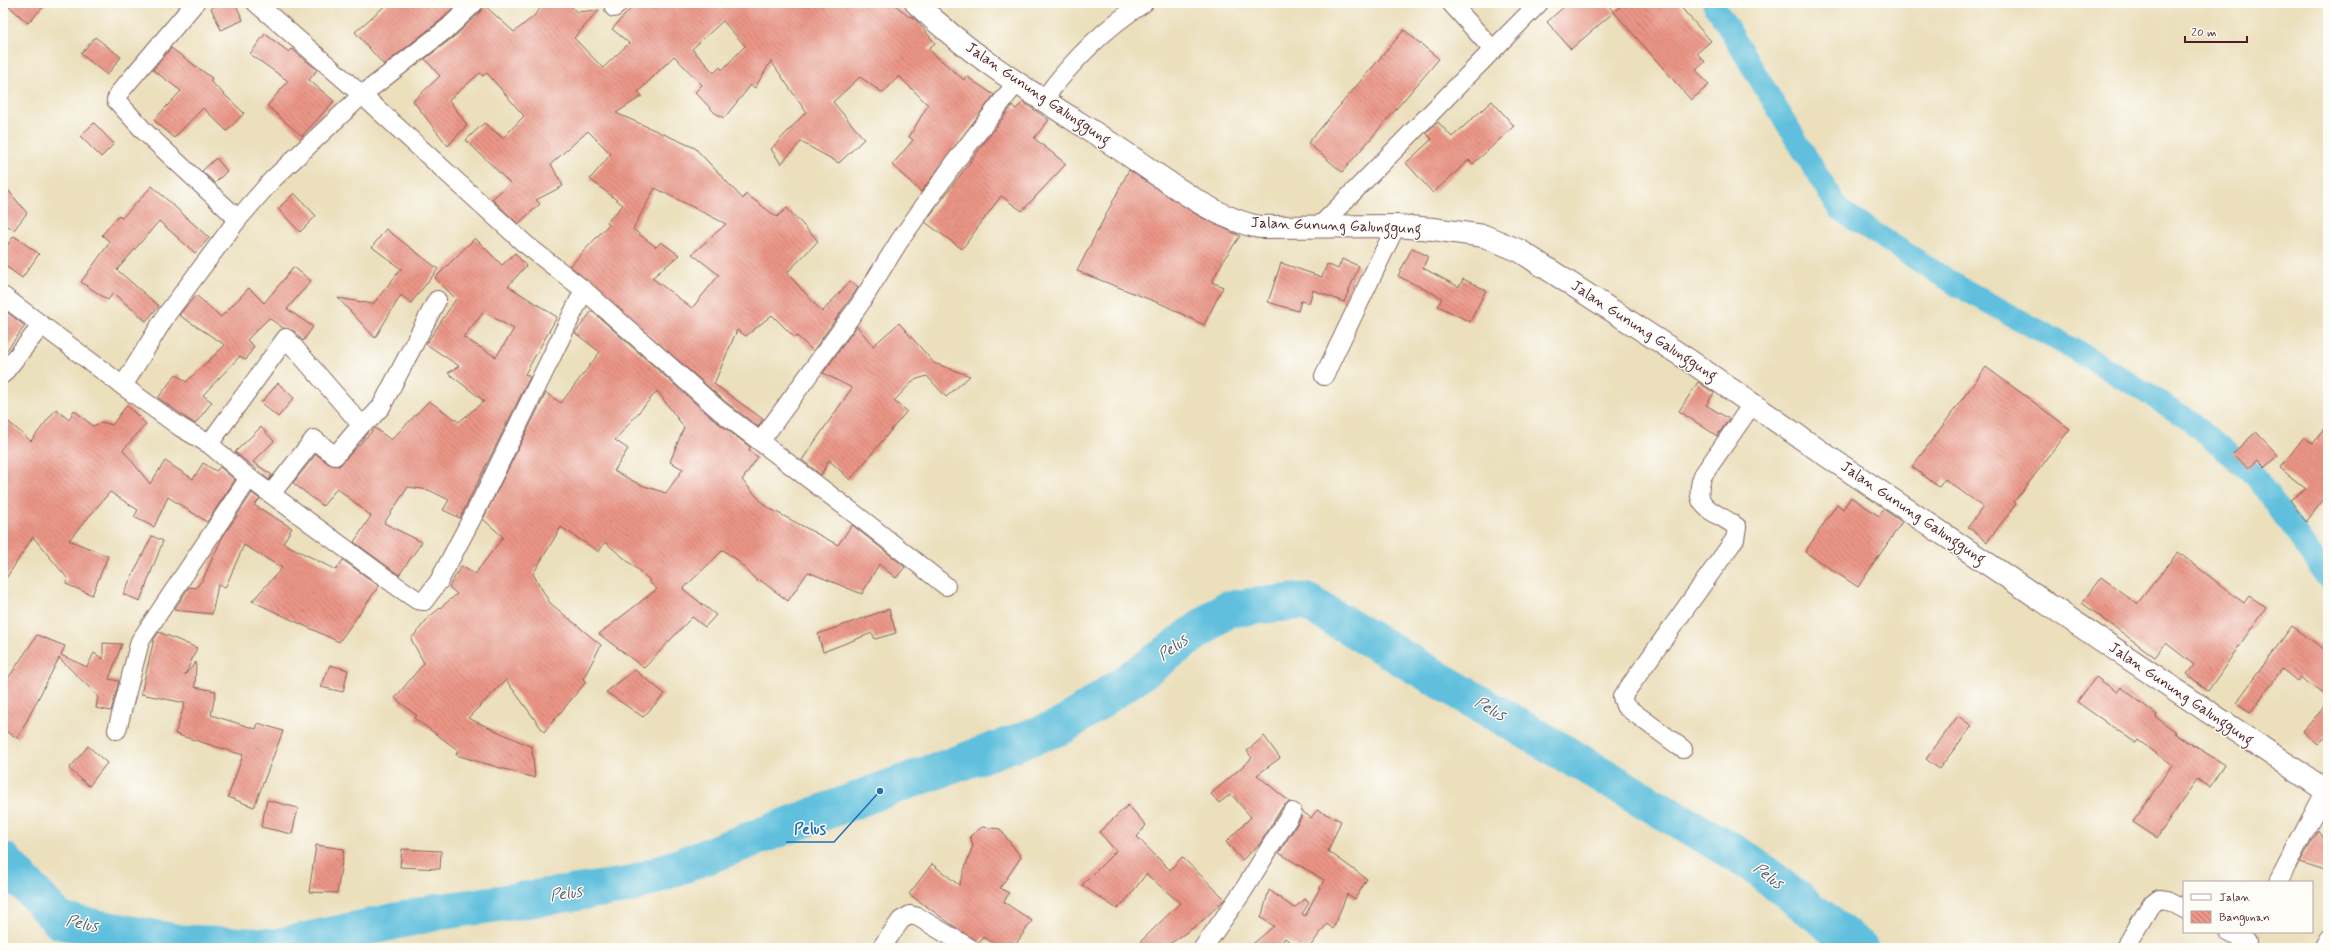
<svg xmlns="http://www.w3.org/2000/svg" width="2331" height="951" font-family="Mynerve,sans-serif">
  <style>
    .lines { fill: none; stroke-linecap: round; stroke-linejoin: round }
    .canal { stroke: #5fbfdd; stroke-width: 22 }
    .river { stroke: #5fbfdd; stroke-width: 37 }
    .building { fill: url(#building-back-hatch); fill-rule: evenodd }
    .minor-casing { stroke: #82625e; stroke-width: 20 }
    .tertiary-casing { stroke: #82625e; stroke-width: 24 }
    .minor { stroke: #fff; stroke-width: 18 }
    .tertiary { stroke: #fff; stroke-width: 22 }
    .labels { text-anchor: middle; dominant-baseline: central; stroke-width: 3; stroke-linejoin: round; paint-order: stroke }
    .street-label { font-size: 15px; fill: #4a1f2b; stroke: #fdfcf7 }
    .water-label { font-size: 16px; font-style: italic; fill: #515769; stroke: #fdfcf7 }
    .leader { fill: none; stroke: #1f6fb2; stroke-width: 1.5 }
    .callout-dot { fill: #1f6fb2; stroke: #fdfcf7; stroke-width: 1.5 }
    .callout-label { font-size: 16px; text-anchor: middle; font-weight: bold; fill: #1f6fb2; stroke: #fdfcf7; stroke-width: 3; stroke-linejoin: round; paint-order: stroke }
  </style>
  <defs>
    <pattern id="building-back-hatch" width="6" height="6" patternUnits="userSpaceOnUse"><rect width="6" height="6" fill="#eb9586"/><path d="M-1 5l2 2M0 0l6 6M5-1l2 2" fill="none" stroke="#c0796e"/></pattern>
  </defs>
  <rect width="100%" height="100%" fill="#fdfcf7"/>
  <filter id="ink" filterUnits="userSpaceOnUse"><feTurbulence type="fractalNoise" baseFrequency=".025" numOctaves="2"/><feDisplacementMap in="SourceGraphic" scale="8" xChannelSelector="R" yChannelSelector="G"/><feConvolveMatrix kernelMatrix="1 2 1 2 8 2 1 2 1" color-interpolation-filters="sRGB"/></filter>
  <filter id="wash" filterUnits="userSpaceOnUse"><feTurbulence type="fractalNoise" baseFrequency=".012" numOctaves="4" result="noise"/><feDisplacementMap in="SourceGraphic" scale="16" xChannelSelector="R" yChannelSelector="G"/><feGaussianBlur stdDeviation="0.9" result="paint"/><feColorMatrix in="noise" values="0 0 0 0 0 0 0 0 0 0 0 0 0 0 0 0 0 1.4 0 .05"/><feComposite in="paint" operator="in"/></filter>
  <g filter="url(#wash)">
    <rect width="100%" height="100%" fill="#ebdfbc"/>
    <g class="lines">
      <!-- canal -->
      <polyline class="canal" points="1713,3 1839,210 1956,285 2093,360 2188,419 2255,476 2328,578"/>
      <!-- river -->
      <polyline class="river" points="3,860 60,921 180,943 276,947 438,912 630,885 880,791 1063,726 1161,658 1227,609 1305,601 1750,862 1860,948"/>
    </g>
    <g id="blocks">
      <!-- building -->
      <g class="building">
        <polygon points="5,3 47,3 28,23"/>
        <polygon points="223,3 235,3 243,20 221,30 211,8"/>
        <polygon points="388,3 459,3 442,19 384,65 355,32"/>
        <path d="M545 3H567L577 12 599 10 574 38 603 68 629 43 612 29 636 3H893L909 17 911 16 916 20 935 43 928 49 964 80 966 76 994 95 921 192 892 165 913 140 909 137 928 105 899 76 883 93 860 77 833 102 864 139 839 163 801 142 781 164 771 149 806 112 771 61 755 88 751 85 724 118 715 113 695 92 702 85 674 56 638 92 642 96 616 113 695 148 743 199 746 194 777 217 787 208 818 241 787 273 822 312 850 281 858 288 813 351 797 336 795 338 772 315 746 336 737 330 714 384 763 419 758 427 727 403 570 266 609 224 607 222 623 205 590 179 611 154 588 131 551 164 563 186 536 200 540 204 518 224 492 199 510 183 466 140 484 123 503 138 524 116 487 73 483 76 480 73 449 100 467 125 448 146 413 101 440 76 425 59 456 35 481 11 484 5 514 32 533 17ZM723 21 745 46 722 70 720 67 714 73 692 49ZM655 188 726 224 692 254 719 275 692 308 652 278 679 255 661 242 656 247 633 229Z"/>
        <polygon points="1568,3 1606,3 1614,12 1571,49 1547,22"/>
        <polygon points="1623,3 1677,3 1711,41 1697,53 1705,62 1696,70 1709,85 1691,100 1614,12"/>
        <polygon points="1404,30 1439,59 1342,172 1308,143"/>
        <polygon points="265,34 289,52 292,49 317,70 309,80 334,101 302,136 267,106 288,81 250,54"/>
        <polygon points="95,37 121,57 107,75 81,54"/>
        <polygon points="171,48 212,78 210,81 244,113 227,131 203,108 174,138 154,120 181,91 153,70"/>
        <polygon points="1492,101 1514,126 1473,164 1469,160 1433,193 1406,163 1432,139 1426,133 1438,122 1452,137"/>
        <polygon points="1023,102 1049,120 1034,138 1066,164 1022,211 1001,196 962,249 925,222 1012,106 1016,109"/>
        <polygon points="94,123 114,144 101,157 80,136"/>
        <polygon points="216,158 227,171 215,183 202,171"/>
        <polygon points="1129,170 1199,216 1240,236 1224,259 1212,282 1223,287 1204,325 1164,305 1077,271"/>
        <polygon points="3,184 27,213 14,230 3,223"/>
        <polygon points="152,186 209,238 195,253 159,221 117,270 159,306 146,321 113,293 108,300 81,282 110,242 102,235 119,215 122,218"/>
        <polygon points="294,193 316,216 300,232 278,209"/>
        <polygon points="386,229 438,269 411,303 401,295 375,338 338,298 373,304 401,269 372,247"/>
        <polygon points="14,236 39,254 22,278 3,264 3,251"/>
        <path d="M475 238 502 265 515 253 526 266 508 286 557 317 525 374 530 377 460 518 443 510 449 500 429 490 408 487 384 523 422 542 399 575 354 542 371 516 337 488 323 506 293 483 316 454 329 464 339 466 375 428 391 440 429 401 459 422 484 401 448 373 459 366 426 344 456 299 435 278ZM484 312 514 329 496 357 463 337Z"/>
        <polygon points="1412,248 1428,256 1423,268 1459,287 1463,279 1486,290 1470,322 1438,306 1442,298 1398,276"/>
        <polygon points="1342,259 1359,266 1344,302 1313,290 1309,303 1301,301 1298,311 1268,302 1281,263 1322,277 1327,264 1338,269"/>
        <polygon points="294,267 311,281 287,309 313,327 303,341 294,331 283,328 269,318 247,340 254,346 246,360 240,356 203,395 212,402 195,424 158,398 176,374 186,382 225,345 179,315 196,295 221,317 249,288 264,303"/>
        <polygon points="3,309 25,326 3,355"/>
        <path d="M592 311 713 419 750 447 749 451 758 457 742 480 765 506 838 545 852 525 905 567 896 578 879 564 862 594 808 572 788 601 760 580 758 582 736 559 723 550 683 589 716 615 705 627 692 617 644 668 599 634 657 589 649 582 650 580 605 542 599 552 561 527 533 574 550 603 601 645 583 679 586 682 544 732 506 680 468 718 532 747 535 778 456 755 458 750 414 718 417 716 395 698 424 663 411 639 429 617 457 594 449 587 461 566 475 574 503 537 483 519 546 393 561 403 600 352 575 333ZM657 391 684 427 670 462 683 469 666 493 641 485 614 471 628 449 615 440Z"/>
        <polygon points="899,323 934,363 970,376 946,397 927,376 914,380 894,401 907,411 850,480 829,460 821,475 802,460 852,388 823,373 857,326 873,346"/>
        <polygon points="1986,367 2070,429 2014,502 2016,504 1987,542 1968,527 1983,507 1945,479 1939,487 1912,467"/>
        <polygon points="1698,382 1714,393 1706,405 1729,419 1717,436 1679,411"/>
        <polygon points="278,383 294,398 278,417 261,403"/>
        <polygon points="127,405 146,424 123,450 150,484 165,461 193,479 203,463 216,471 220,467 235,480 207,522 168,497 154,527 134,517 138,510 110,492 69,540 108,556 92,595 66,584 68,579 33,537 3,583 3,417 31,441 56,409 69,420 74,410 93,426 102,422 112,425"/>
        <polygon points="2328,423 2328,494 2306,522 2290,500 2306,489 2280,468 2304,437 2313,444"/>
        <polygon points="261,427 274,441 253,462 272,475 269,480 235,452"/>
        <polygon points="2256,432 2278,455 2265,467 2258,460 2248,469 2233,453"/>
        <polygon points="252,493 260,499 254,505 292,528 283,543 336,570 343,560 379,586 339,642 252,601 282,568 244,545 225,588 218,585 212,614 174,610 189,587 196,588 203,579 222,538"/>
        <polygon points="1851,497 1879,516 1883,509 1902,522 1858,587 1805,552 1837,504 1843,509"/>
        <polygon points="152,536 163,541 140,601 123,594"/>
        <polygon points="2178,552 2244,603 2249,596 2266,607 2208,691 2187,674 2194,665 2166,643 2155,657 2082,603 2101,577 2137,604"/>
        <polygon points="889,609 896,633 875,639 872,633 823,652 818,634"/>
        <polygon points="2292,626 2328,652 2328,697 2300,677 2297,681 2282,669 2250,713 2236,703"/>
        <polygon points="159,632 197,648 185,675 196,662 195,687 216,691 211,715 256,729 258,723 283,731 254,807 228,797 243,755 175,734 185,703 141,694 154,639"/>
        <polygon points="37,635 65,646 61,655 87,667 94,653 103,659 103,643 122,644 109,679 119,681 111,711 96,708 98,696 59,658 18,738 3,730 3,686"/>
        <polygon points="330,665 348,670 343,692 321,687"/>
        <polygon points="635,670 665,694 643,717 606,692"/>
        <polygon points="2096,677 2117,692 2121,687 2157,715 2156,717 2176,732 2175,734 2224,764 2210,787 2197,779 2157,838 2133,822 2172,765 2138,740 2136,743 2077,702"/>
        <polygon points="2328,703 2328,733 2318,745 2303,731"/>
        <polygon points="1958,716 1972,726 1939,769 1926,759"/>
        <polygon points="1264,736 1280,758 1257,775 1290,802 1283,806 1259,845 1242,860 1226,842 1251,817 1231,794 1219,803 1211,794 1252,758 1247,751"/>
        <polygon points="88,746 107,763 89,786 69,769"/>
        <polygon points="267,800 298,808 292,834 261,827"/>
        <polygon points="1128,805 1146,825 1137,837 1170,870 1182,857 1225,899 1200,923 1164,948 1134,948 1180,903 1146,874 1128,898 1117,909 1082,885 1116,851 1099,832"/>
        <polygon points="1317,810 1341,821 1328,851 1367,879 1355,899 1347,894 1333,929 1327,924 1309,948 1298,948 1285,938 1278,948 1248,948 1274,926 1261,918 1269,890 1294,908 1305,899 1309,903 1302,914 1305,916 1324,880 1279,853 1301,818 1302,811 1311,818"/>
        <polygon points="982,827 1000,829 1021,857 1000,888 1009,893 1004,902 1032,921 1013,948 1002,948 983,937 979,944 909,894 932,864 959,885 973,845 970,836"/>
        <polygon points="2318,830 2328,848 2328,871 2300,862"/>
        <polygon points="316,845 344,849 337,893 309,892"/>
        <polygon points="402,849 441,851 440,869 400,867"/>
      </g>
    </g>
  </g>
  <g filter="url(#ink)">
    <use href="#blocks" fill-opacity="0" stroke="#82625e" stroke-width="1"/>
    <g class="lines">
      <defs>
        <g id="minor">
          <polyline points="195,3 119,93 116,100 145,132 238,219"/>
          <polyline points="256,3 362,95 524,243 584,290 720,411 864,521 946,586"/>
          <polyline points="1451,3 1493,50"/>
          <polyline points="614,8 619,3"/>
          <path d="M1044 99C1072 61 1104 28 1144 3"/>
          <polyline points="1318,228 1539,3"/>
          <polyline points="3,296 123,386 180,427 209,444 249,478 398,587 417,600 424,601 439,581 483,497 584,290"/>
          <polyline points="3,374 41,326"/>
          <polyline points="1324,376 1396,226"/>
          <polyline points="123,386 167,314 238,219 273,179 362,95 449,27 474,3"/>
          <polyline points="760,442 860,304 900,240 958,158 1017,82"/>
          <polyline points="209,444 286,338 358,421 363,423 371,418 381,407 437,300"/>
          <polyline points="271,494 314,439 335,456 363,423"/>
          <polyline points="117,730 140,641 249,478"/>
          <path d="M1683 749 1625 706 1622 697 1735 539 1737 527C1715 510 1690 510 1703 475L1753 403"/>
          <polyline points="2278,882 2328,786"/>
          <polyline points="2228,932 2247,942"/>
          <polyline points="881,948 901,920 910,915 918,917 970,948"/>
          <polyline points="1203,948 1243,891 1292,812"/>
          <polyline points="2125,948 2150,906 2159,899 2167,900 2184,909"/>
          <polyline points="2323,948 2328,939"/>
        </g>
        <path id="tertiary" d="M916 3C975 61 1049 103 1118 148 1158 174 1213 219 1260 227L1396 226 1433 229 1484 236 1520 251 1690 361 1827 456 2328 792"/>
      </defs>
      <!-- minor casing -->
      <use href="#minor" class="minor-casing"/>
      <!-- tertiary casing -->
      <use href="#tertiary" class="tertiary-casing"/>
      <!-- minor -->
      <use href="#minor" class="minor"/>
      <!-- tertiary -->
      <use href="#tertiary" class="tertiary"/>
    </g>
  </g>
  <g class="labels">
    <!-- street labels -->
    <g class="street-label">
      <text transform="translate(1038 94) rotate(34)">Jalan Gunung Galunggung</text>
      <text transform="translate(1336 226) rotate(2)">Jalan Gunung Galunggung</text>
      <text transform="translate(1644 331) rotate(33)">Jalan Gunung Galunggung</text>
      <text transform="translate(1913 513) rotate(34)">Jalan Gunung Galunggung</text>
      <text transform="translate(2181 694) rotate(34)">Jalan Gunung Galunggung</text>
    </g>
    <!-- water labels -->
    <g class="water-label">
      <text transform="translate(1173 648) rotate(-35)">Pelus</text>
      <text transform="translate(1490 709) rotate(30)">Pelus</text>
      <text transform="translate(1768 876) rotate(38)">Pelus</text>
      <text transform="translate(566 894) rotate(-8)">Pelus</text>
      <text transform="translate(82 924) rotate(12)">Pelus</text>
    </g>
  </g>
  <!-- callouts -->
  <path class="leader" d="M880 791L834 842H786"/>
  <circle class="callout-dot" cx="880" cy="791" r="4"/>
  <g class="callout-label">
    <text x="810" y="834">Pelus</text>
  </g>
  <!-- margin -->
  <rect width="2331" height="951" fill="none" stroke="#fdfcf7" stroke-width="16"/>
  <!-- legend -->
  <rect x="2183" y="881" width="130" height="52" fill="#fdfcf7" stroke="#b5a4a5"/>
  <rect x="2191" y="894" width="20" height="6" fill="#ffffff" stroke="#b5a4a5"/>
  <text x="2219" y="901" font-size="12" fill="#4a1f2b">Jalan</text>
  <rect x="2191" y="911" width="20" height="12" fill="url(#building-back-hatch)" stroke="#b5a4a5"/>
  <text x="2219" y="921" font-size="12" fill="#4a1f2b">Bangunan</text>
  <!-- scale -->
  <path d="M2185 36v6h62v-6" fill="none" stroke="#4a1f2b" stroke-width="2"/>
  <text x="2191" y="36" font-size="12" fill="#4a1f2b" stroke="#fdfcf7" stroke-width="3" paint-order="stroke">20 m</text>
</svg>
